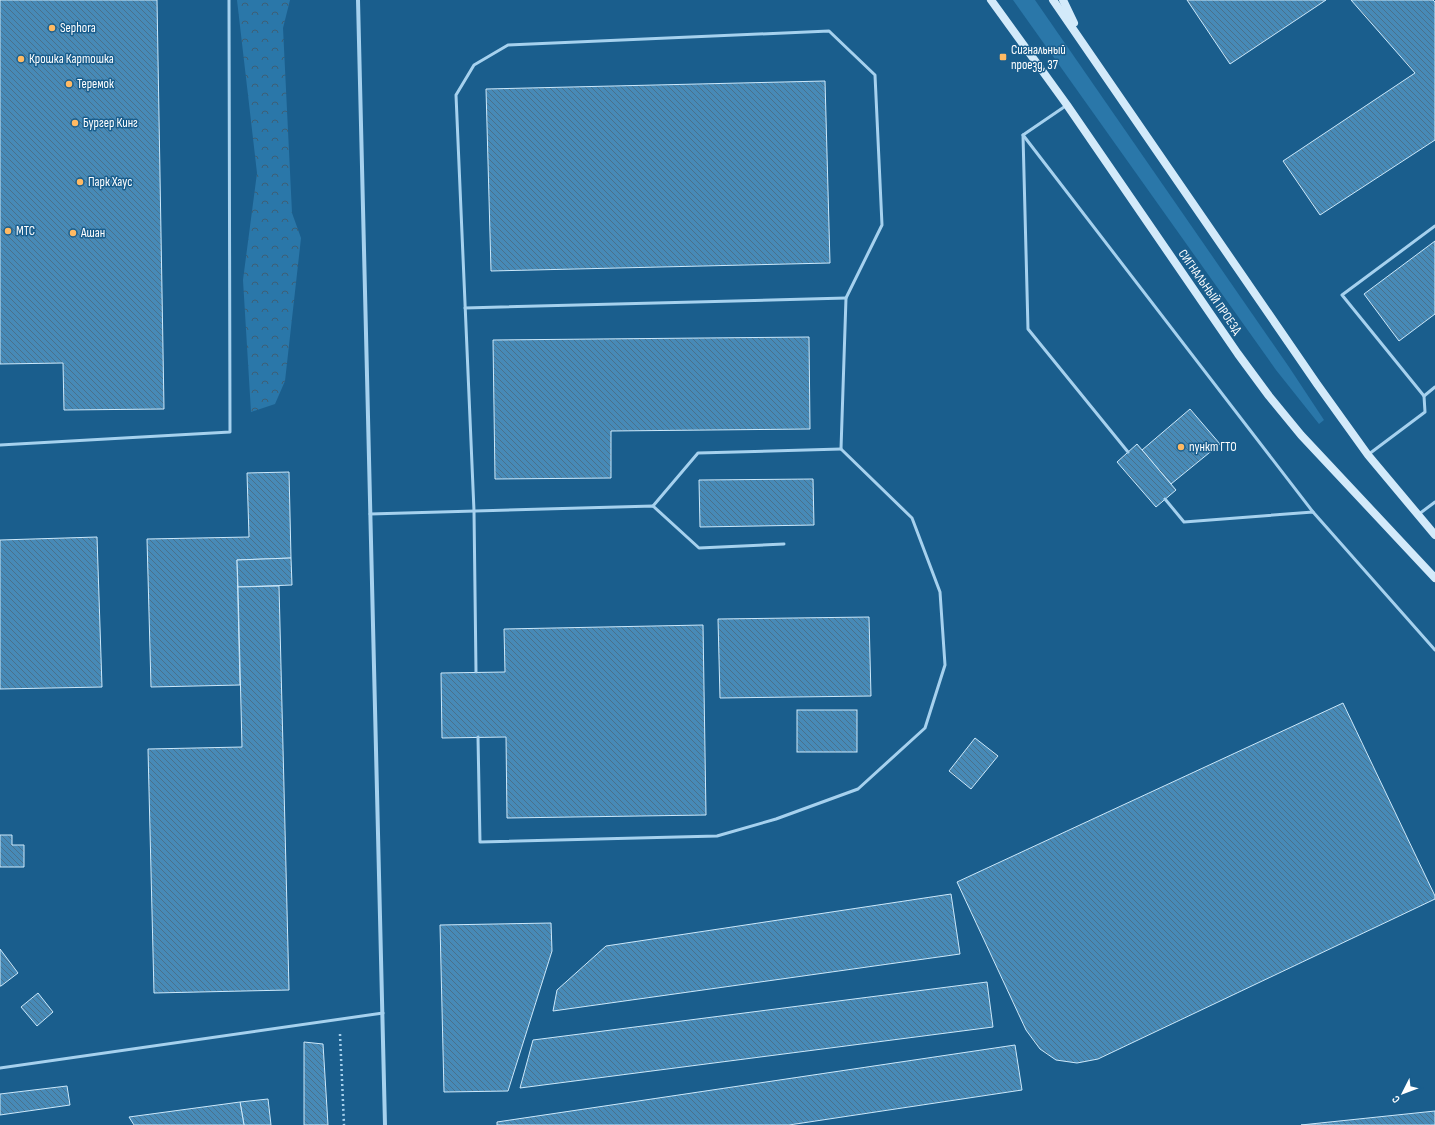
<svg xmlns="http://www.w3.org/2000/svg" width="1435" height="1125" font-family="'Sofia Sans Condensed',sans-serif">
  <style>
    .grass { fill: #2a77a9 }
    .forest { fill: url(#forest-crowns) }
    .building { fill: url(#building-back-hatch); stroke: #cce8fa }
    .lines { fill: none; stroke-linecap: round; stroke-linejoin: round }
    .path { stroke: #a6d1ee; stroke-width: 2.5; stroke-dasharray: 2 3; stroke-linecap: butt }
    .service { stroke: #a6d1ee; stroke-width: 3 }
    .minor { stroke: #a6d1ee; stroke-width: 4 }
    .secondary { stroke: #d3eafa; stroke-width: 8 }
    .poi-dot { fill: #ffba63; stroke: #1a5e8d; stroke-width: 1.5 }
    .labels { text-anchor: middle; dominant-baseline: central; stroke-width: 3; stroke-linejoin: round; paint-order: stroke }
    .poi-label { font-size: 13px; fill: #fff; stroke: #1a5e8d; text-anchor: start }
    .street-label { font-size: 13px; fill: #fff; stroke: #1a5e8d }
  </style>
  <defs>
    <pattern id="forest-crowns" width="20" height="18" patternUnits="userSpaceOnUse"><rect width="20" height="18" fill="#2a77a9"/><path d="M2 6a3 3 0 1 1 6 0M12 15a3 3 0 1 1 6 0" fill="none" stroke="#3d5f76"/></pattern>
    <pattern id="building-back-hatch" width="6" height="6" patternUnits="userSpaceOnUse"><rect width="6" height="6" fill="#478ab7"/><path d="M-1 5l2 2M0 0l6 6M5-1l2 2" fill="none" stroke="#49718c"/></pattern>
  </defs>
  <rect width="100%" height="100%" fill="#1a5e8d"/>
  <!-- grass -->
  <polygon class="grass" points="1013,0 1035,0 1289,367 1324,420 1319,424 1276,370"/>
  <!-- forest -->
  <polygon class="forest" points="237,0 290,0 283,28 292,213 301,238 285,381 275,404 251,412 243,280 257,173"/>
  <!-- building -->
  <g class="building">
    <polygon points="0,0 157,0 164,409 64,410 63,363 0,364"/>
    <polygon points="1187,0 1326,0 1230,64"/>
    <polygon points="1351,0 1433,0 1435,2 1435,140 1320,215 1283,161 1415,73"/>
    <polygon points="825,81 830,263 491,271 486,89"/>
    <polygon points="1435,241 1435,314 1399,341 1364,294"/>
    <polygon points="809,337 810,429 611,431 611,478 495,479 493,340"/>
    <polygon points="1190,409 1220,444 1171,484 1142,450"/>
    <polygon points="1137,444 1176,490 1156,507 1117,462"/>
    <polygon points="289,472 291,558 237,560 240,685 151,687 147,539 249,537 247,473"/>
    <polygon points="813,479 814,525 700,527 699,480"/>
    <polygon points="97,537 102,687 0,689 0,540"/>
    <polygon points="291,558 292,585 238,587 237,560"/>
    <polygon points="279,586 289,990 154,993 148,749 242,747 238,587"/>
    <polygon points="869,617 871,696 720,698 718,619"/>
    <polygon points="703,625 706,815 507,818 506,737 442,738 441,673 505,672 504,629"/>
    <polygon points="1343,703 1435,896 1435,899 1098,1059 1077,1063 1056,1060 1040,1049 1026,1030 957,882"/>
    <rect x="797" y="710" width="60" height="42"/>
    <polygon points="975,738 998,756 971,789 949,771"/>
    <polygon points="0,835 12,835 12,845 24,845 24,867 0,867"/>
    <polygon points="951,894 960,954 553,1011 557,990 606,946"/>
    <polygon points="551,923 552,951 508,1091 444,1092 440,925"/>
    <polygon points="0,949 18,973 1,986 0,986"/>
    <polygon points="987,982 993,1027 520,1088 533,1040"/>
    <polygon points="38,993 53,1012 37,1026 21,1007"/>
    <polygon points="304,1042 323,1044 328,1125 304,1125"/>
    <polygon points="1015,1045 1022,1090 789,1125 497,1125 497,1122"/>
    <polygon points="67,1086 70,1105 0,1115 0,1094"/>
    <polygon points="268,1099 271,1125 244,1125 240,1102"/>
    <polygon points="240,1102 244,1125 134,1125 129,1117"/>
    <polygon points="1435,1111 1435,1125 1301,1125"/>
  </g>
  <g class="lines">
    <!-- path -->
    <polyline class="path" points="340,1034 344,1125"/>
    <!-- service -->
    <g class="service">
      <polyline points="1067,105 1023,135 1028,329 1128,452"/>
      <polyline points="1023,135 1313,512"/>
      <polyline points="465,308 846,298"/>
      <polyline points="1424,396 1435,387"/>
      <polyline points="0,445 230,432 229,0"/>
      <polyline points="1369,454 1425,412 1424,396 1342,295 1435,226"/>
      <polyline points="1165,499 1184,522 1313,512 1435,650"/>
      <polyline points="653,506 698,453 841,449"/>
      <polyline points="370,514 653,506 699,548 784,544"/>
      <polyline points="1419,514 1435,502"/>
      <polyline points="476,672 474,511 456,95 474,65 508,45 829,31 875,75 882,225 846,298 841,449 912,518 940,592 945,665 925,728 858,789 776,819 717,836 480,842 478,737"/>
      <polyline points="0,1068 383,1013"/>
    </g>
    <!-- minor -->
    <polyline class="minor" points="358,0 385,1125"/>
    <!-- secondary -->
    <g class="secondary">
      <polyline points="991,0 1067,105 1238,354 1269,396 1301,435 1435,578"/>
      <polyline points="1053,0 1317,384 1368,455 1435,535"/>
      <polyline points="1063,0 1074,23"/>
    </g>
  </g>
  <!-- markers -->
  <g class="poi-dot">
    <circle cx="52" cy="28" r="4"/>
    <rect x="999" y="53" width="8" height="8" rx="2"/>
    <circle cx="21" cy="59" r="4"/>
    <circle cx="69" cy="84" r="4"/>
    <circle cx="75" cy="123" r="4"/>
    <circle cx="80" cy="182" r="4"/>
    <circle cx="8" cy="231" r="4"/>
    <circle cx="73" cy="233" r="4"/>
    <circle cx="1181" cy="447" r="4"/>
  </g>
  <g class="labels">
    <!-- poi labels -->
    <g class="poi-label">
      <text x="60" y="28">Sephora</text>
      <text x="1011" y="50">Сигнальный<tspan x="1011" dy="15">проезд, 37</tspan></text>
      <text x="29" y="59">Крошка Картошка</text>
      <text x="77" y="84">Теремок</text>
      <text x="83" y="123">Бургер Кинг</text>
      <text x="88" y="182">Парк Хаус</text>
      <text x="16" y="231">МТС</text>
      <text x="81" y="233">Ашан</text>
      <text x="1189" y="447">пункт ГТО</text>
    </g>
    <!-- street labels -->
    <g class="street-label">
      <text transform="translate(1210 292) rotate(55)">СИГНАЛЬНЫЙ ПРОЕЗД</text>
    </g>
  </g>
  <!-- north arrow -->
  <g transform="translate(1403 1093) rotate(228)" stroke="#1a5e8d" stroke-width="3" paint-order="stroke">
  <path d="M0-3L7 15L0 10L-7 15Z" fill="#ffffff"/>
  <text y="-6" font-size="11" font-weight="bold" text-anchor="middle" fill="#ffffff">С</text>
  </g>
</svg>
